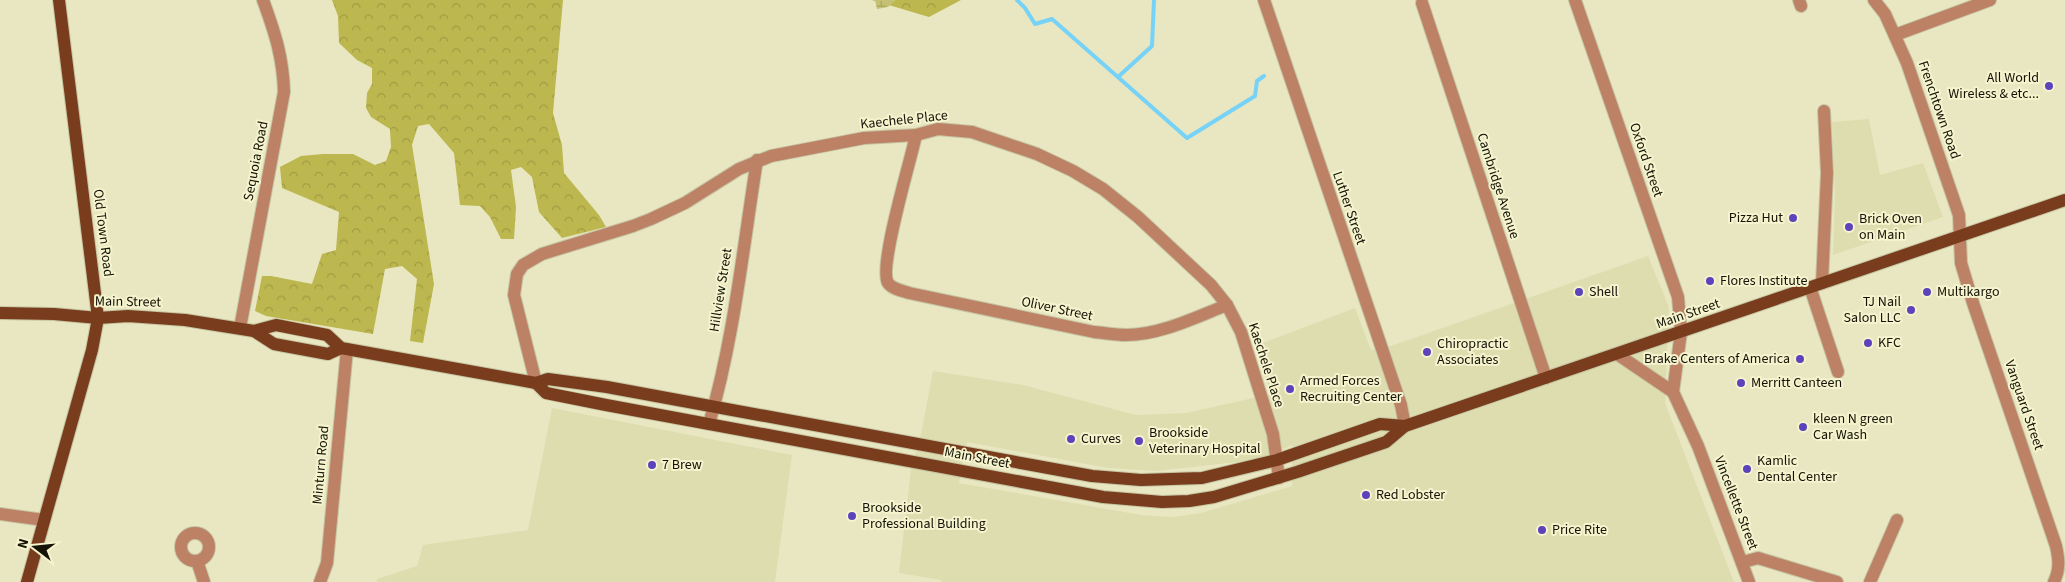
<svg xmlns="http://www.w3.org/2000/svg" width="2065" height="582" font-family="'Source Sans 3',sans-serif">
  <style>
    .built { fill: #deddb0; fill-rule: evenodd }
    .forest { fill: url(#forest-crowns) }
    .wetland { fill: url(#wetland-marsh) }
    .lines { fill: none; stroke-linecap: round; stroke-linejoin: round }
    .stream { stroke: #77d2f7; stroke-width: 4 }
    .minor-casing { stroke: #c6c5a3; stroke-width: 14 }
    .major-casing { stroke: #c6c5a3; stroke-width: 14 }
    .minor { stroke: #bd8266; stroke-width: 12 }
    .major { stroke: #793d1d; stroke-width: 12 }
    .poi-dot { fill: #5b43bb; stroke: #f5f4ce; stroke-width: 2 }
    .labels { text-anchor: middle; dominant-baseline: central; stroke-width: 4; stroke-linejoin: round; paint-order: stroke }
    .poi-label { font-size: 14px; fill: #141306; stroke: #f5f4ce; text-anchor: start }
    .street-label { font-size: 14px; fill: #141306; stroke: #f5f4ce }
  </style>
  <defs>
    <pattern id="forest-crowns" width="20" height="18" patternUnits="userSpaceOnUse" patternTransform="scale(1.25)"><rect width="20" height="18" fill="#bcb74e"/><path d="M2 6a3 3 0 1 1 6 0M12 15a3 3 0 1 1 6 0" fill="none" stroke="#a19c43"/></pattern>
    <pattern id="wetland-marsh" width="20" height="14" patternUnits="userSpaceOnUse" patternTransform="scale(1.25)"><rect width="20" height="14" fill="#c4c172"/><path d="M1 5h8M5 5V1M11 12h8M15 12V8" fill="none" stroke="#a8a561"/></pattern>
  </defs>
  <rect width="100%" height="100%" fill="#e8e7c1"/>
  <!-- built -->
  <g class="built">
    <polygon points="1869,119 1880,175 1923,163 1943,217 1833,255 1835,195 1832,122"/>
    <path d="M1648 256 1669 307 1665 403 1734 582H941V580L899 573 911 470 921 434 933 371 1023 385 1136 415 1186 413 1271 394 1255 346 1355 308 1371 350 1391 346ZM967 442 1108 468 1156 471 1237 462 1267 457 1292 445V486L1201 513 1173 517 1141 515 959 483Z"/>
    <polygon points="552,408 792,455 775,582 377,582 377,579 417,566 423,545 528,530"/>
  </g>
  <!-- forest -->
  <g class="forest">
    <polygon points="332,0 563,0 553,113 562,145 564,173 599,215 606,227 562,238 539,212 532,177 521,167 511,170 516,207 514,239 501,239 490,217 480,206 460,205 454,153 429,124 418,126 412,145 434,284 423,343 410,341 417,279 402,266 385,269 373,334 266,316 255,311 262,276 271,276 312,284 322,254 336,250 339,212 282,188 280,167 301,156 323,154 353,154 375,165 386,161 391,147 390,129 371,117 366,108 367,93 372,84 372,68 357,60 339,43 338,16"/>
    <polygon points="872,0 961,0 929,17"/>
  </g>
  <!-- wetland -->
  <polygon class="wetland" points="875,0 896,0 888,7 877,9"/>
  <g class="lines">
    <!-- stream -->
    <g class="stream">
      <polyline points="1017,0 1025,8 1035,24 1052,19 1187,138 1255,96 1257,81 1264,76"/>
      <polyline points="1118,77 1152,46 1154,0"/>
    </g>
    <defs>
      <g id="minor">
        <polyline points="1264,0 1401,405 1405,426"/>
        <polyline points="1575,0 1678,297 1681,332 1673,392"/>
        <polyline points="1799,0 1801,6"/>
        <path d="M1874 0 1885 14 1907 63 1959 215 1961 263 1973 303 2056 546C2059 560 2060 569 2054 582"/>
        <polyline points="1422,3 1546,378"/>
        <polyline points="1895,35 1990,0"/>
        <path d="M916 135C911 160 878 267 888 283 892 289 903 291 909 293L1094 332C1105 333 1115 335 1126 335 1160 335 1196 317 1227 305"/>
        <polyline points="1822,283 1827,173 1824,111"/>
        <polyline points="1810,287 1838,372"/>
        <path d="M240 328 284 92C283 57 275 33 263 0"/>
        <polyline points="1617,354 1673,392 1698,446 1749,582"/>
        <polyline points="536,383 514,295 517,274 523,265 542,254 633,226 651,219 685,203 739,169 771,156 864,138 916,135 938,129 972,132 1037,154 1073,171 1103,189 1138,217 1211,285 1227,305 1241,332 1273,434 1279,478"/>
        <path d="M709 424C734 339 743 248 757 160"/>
        <polyline points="0,514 44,520"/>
        <circle cx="195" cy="547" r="14"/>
        <polyline points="197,561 204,582"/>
        <polyline points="1743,562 1758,558 1837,582"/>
        <polyline points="320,582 327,563 347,349"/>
        <polyline points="1870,582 1897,520"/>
      </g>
      <g id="major">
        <polyline points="0,313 54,314 98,318 128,316 185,320 254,331 274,344 328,354 341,348"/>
        <polyline points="254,331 276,325 327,335 341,348 536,383 548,379 607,387 1092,476 1141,480 1202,478 1277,460 1380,424 1405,426"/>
        <polyline points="536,383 546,393 606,405 1103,497 1162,502 1189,501 1214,497 1297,472 1386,442 1405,426 2065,200"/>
        <polyline points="27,582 92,350 98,318 59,0"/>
      </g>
    </defs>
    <!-- minor casing -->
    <use href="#minor" class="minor-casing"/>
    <!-- major casing -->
    <use href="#major" class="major-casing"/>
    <!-- minor -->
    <use href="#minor" class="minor"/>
    <!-- major -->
    <use href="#major" class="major"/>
  </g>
  <!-- markers -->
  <g class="poi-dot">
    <circle cx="2049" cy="86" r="5"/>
    <circle cx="1793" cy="218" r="5"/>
    <circle cx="1849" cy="227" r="5"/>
    <circle cx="1710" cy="281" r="5"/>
    <circle cx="1579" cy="292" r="5"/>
    <circle cx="1927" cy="292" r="5"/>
    <circle cx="1911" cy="310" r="5"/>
    <circle cx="1868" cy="343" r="5"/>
    <circle cx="1427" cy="352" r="5"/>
    <circle cx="1800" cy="359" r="5"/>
    <circle cx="1741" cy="383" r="5"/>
    <circle cx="1290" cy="389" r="5"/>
    <circle cx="1803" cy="427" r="5"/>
    <circle cx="1071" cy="439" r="5"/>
    <circle cx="1139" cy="441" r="5"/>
    <circle cx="652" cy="465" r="5"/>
    <circle cx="1747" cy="469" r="5"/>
    <circle cx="1366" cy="495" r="5"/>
    <circle cx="852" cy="516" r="5"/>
    <circle cx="1542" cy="530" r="5"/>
  </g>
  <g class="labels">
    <!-- poi labels -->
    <g class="poi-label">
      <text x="2039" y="78" text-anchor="end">All World<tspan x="2039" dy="16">Wireless &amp; etc...</tspan></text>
      <text x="1783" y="218" text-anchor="end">Pizza Hut</text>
      <text x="1859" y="219">Brick Oven<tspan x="1859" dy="16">on Main</tspan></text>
      <text x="1720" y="281">Flores Institute</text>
      <text x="1589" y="292">Shell</text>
      <text x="1937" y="292">Multikargo</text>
      <text x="1901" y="302" text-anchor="end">TJ Nail<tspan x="1901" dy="16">Salon LLC</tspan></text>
      <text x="1878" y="343">KFC</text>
      <text x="1437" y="344">Chiropractic<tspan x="1437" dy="16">Associates</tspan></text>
      <text x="1790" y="359" text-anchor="end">Brake Centers of America</text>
      <text x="1300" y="381">Armed Forces<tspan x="1300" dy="16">Recruiting Center</tspan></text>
      <text x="1751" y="383">Merritt Canteen</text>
      <text x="1813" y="419">kleen N green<tspan x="1813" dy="16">Car Wash</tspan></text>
      <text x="1149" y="433">Brookside<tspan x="1149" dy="16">Veterinary Hospital</tspan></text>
      <text x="1081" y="439">Curves</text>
      <text x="1757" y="461">Kamlic<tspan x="1757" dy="16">Dental Center</tspan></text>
      <text x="662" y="465">7 Brew</text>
      <text x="1376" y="495">Red Lobster</text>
      <text x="862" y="508">Brookside<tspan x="862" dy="16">Professional Building</tspan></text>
      <text x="1552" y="530">Price Rite</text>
    </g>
    <!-- street labels -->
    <g class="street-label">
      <text transform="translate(1939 110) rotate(71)">Frenchtown Road</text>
      <text transform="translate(904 120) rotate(-6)">Kaechele Place</text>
      <text transform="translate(1646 160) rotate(71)">Oxford Street</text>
      <text transform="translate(256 161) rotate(-79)">Sequoia Road</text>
      <text transform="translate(1498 186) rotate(72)">Cambridge Avenue</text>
      <text transform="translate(1349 208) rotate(71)">Luther Street</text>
      <text transform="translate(103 233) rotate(83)">Old Town Road</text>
      <text transform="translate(721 290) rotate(-81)">Hillview Street</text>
      <text transform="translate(128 302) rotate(1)">Main Street</text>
      <text transform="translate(1057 309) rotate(12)">Oliver Street</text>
      <text transform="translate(1688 314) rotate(-19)">Main Street</text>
      <text transform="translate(1266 365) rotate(72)">Kaechele Place</text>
      <text transform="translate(2024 405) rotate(71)">Vanguard Street</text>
      <text transform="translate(977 458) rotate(11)">Main Street</text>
      <text transform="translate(321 465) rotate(-85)">Minturn Road</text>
      <text transform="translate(1736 503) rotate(69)">Vincellette Street</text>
    </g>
  </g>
  <!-- north arrow -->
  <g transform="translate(35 547) rotate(286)" stroke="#f5f4ce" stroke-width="4" paint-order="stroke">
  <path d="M0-4L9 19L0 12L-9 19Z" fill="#141306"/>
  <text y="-8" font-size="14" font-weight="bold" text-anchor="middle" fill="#141306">N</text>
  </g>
</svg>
